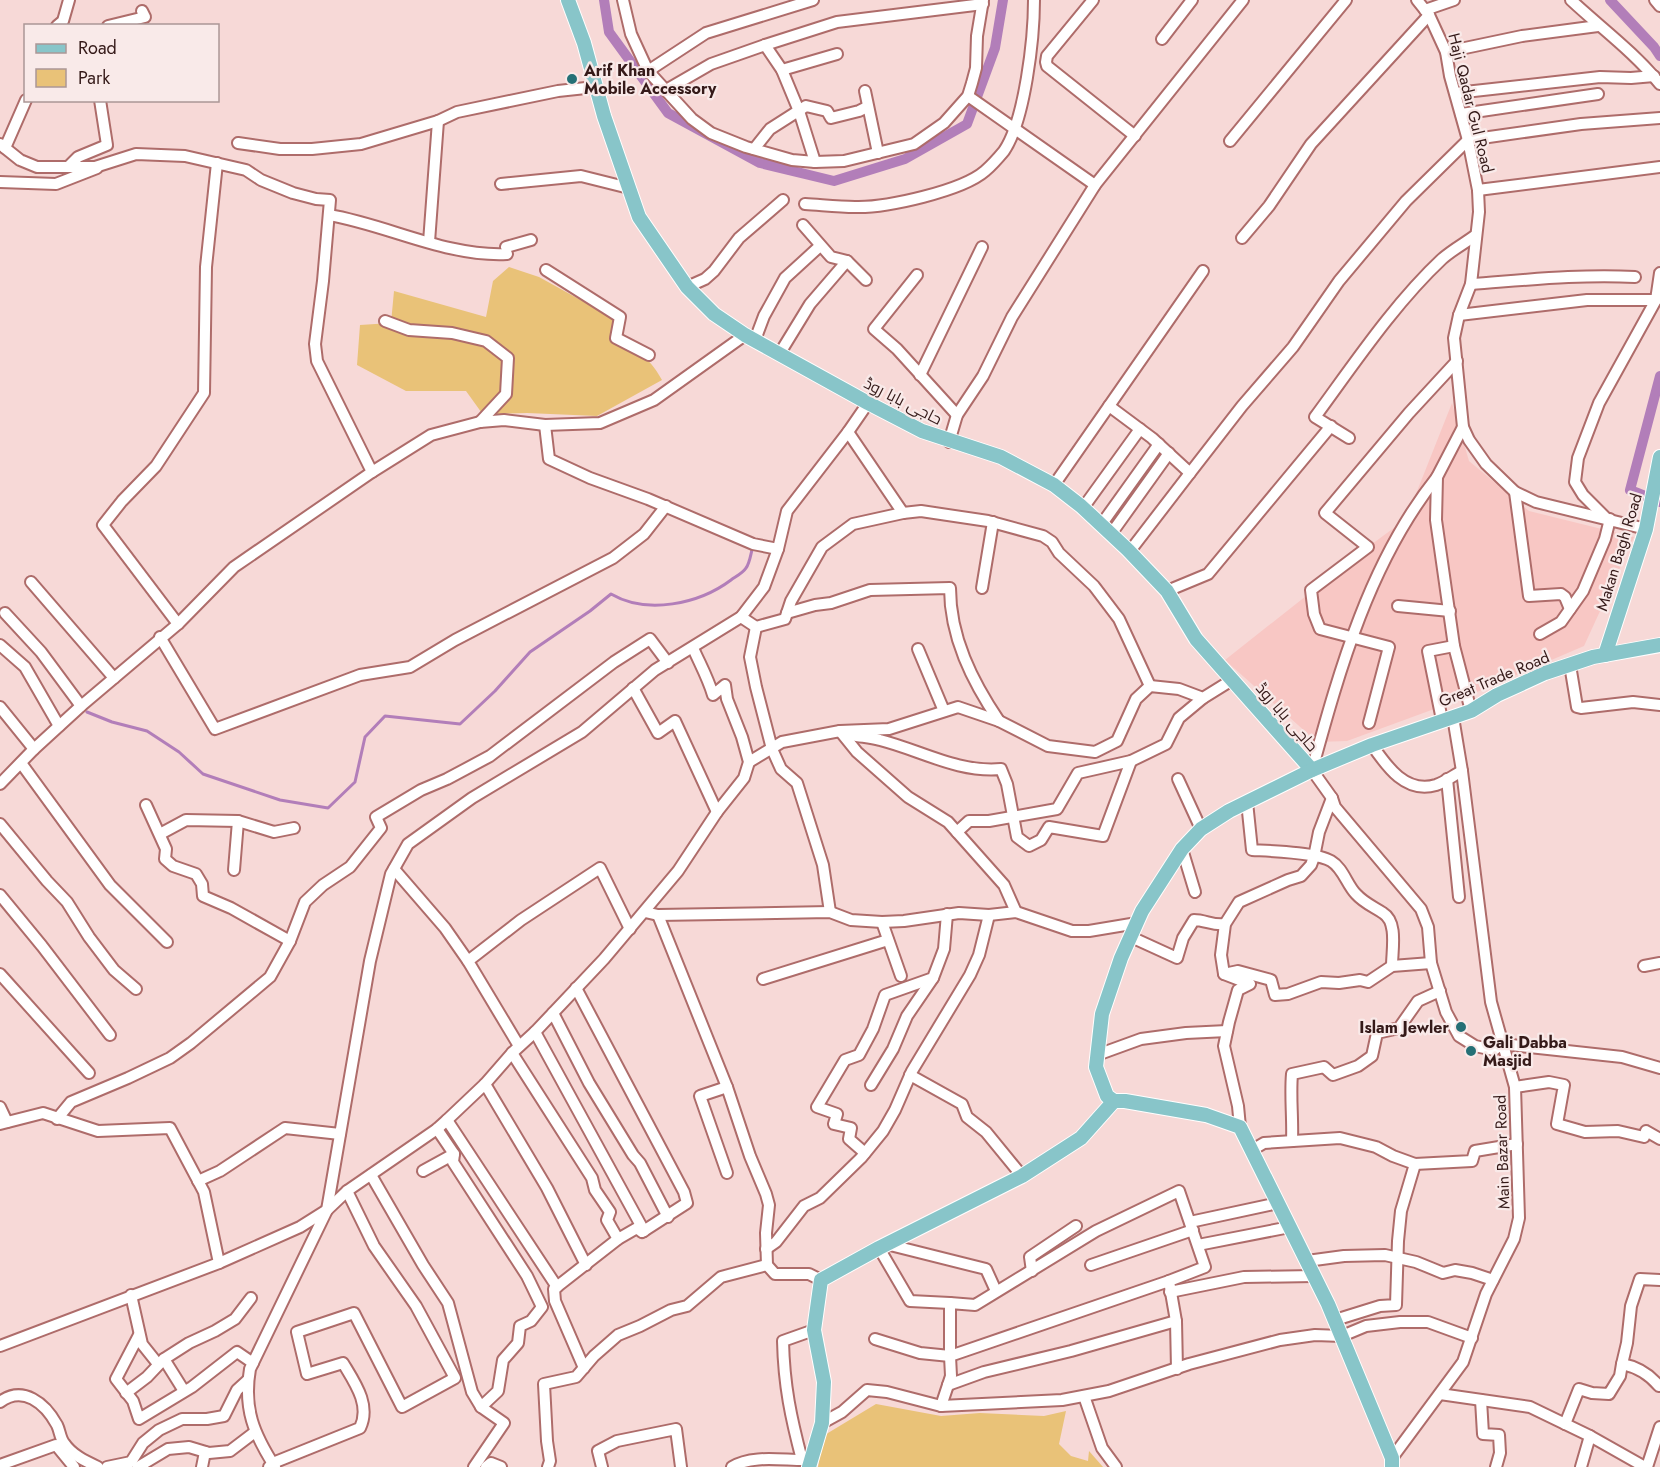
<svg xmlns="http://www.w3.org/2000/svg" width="1660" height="1467" font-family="Jost,Cairo,sans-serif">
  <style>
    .built { fill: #f8c7c4 }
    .green { fill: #e9c278 }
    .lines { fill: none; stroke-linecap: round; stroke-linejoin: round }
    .stream { stroke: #b27eb9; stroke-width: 3 }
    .canal { stroke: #b27eb9; stroke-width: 10 }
    .minor-casing { stroke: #ae6c6a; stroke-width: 14 }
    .major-casing { stroke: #fff; stroke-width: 16 }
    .minor { stroke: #fff; stroke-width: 10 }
    .major { stroke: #88c5c9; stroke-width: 14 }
    .poi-dot { fill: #257076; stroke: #f9eae9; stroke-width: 2 }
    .labels { text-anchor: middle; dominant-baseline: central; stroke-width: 4.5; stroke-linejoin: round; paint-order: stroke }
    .poi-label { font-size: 16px; font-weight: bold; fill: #351a19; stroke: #f9eae9; text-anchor: start }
    .street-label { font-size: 16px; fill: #351a19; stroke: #f9eae9 }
  </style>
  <rect width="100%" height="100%" fill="#f7d9d7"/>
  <!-- built -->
  <polygon class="built" points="1452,403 1469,461 1529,511 1634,537 1584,646 1456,701 1347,741 1317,742 1225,660 1368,547 1406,519"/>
  <!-- green -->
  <g class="green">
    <path d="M509 267 539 277 615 319 611 340C638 353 647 353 662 380L597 416 527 413 495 414 484 416 466 391H406L357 365 360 325 391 323 394 291 486 317 493 281Z"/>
    <polygon points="876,1404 941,1416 980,1413 1044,1416 1066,1411 1059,1444 1071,1456 1088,1461 1089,1451 1103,1467 818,1467 823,1436"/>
  </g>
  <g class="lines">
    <!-- stream -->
    <path class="stream" d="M87 712 112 722 147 731 179 752 203 774 280 800 328 808 355 782 365 737 385 716 460 724 495 691 530 652 590 611 611 594C647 615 699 604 731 580 735 577 743 573 746 568 750 563 751 552 753 546"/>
    <!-- canal -->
    <g class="canal">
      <polyline points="604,0 609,32 668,113 760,163 834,181 905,159 967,124 995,48 1003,0"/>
      <polyline points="1610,0 1654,47 1660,56"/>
      <polyline points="1660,376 1630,490 1660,502"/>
    </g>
    <defs>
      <g id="minor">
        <polyline points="623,0 631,34 648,71 692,119 711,133 746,147 792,160 815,162 844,161 914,144 944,123 968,96 972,83 976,68 977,36 983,0"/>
        <polyline points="1093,0 1047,56 1046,62 1047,66 1135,136"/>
        <polyline points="1417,0 1429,15 1446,52 1450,76 1468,140 1478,190 1479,212 1471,284 1459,315 1454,338 1463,427 1469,440 1486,464 1515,492 1536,502 1646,529"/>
        <path d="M1571 0C1601 28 1634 52 1660 84"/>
        <polyline points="1655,0 1660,6"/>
        <polyline points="1425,10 1454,0"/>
        <polyline points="57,26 63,21 69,0"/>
        <polyline points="108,26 145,17 142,11"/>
        <polyline points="1162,39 1192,0"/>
        <polyline points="765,45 782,70 799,111 815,162"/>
        <polyline points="1446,52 1522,36 1598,26"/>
        <polyline points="782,70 837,54"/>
        <polyline points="648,71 706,33 813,0"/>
        <polyline points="666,90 711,64 765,45 837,22 983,4"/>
        <polyline points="865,91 878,153"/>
        <polyline points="1456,93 1600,77 1631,78 1654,76"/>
        <polyline points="968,96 1095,185"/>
        <polyline points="1461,114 1598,94"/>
        <polyline points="1230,141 1346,0"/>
        <polyline points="238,143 280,149 312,149 361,144 438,121 457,112 558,91 595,87"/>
        <polyline points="0,144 20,160 37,167 95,167 136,154 185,156 246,170 261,180 293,193 316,199 330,200 323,281 315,344 317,361 372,472"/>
        <polyline points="5,148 26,100"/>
        <polyline points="754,149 770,129 806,106 827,111 831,118 859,111 867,107"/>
        <polyline points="68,167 78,157 107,145 100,100"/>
        <polyline points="0,182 56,184 97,168"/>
        <polyline points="501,184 581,176 629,188"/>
        <polyline points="1478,190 1660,167"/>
        <path d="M805 204C822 205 838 207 855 207 886 208 962 191 985 171 992 165 999 157 1004 151 1025 120 1034 38 1034 0"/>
        <path d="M329 215C388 225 446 257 507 254"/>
        <polyline points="803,225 831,257 847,261 866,280"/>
        <polyline points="1242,238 1269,206 1311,144 1429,15"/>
        <polyline points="429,242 438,121"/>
        <polyline points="506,247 531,240"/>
        <polyline points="546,270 620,317 616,338 649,355"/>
        <polyline points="917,275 874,329 897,349 957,415"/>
        <path d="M1471 284C1526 280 1580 274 1635 277"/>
        <polyline points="687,287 705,279 714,271 739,238 783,200"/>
        <polyline points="1459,315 1587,300 1656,300"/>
        <polyline points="385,321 409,330 452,333 486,341 508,358 506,394 480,422"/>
        <polyline points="755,340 764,316 785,278 820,246"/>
        <polyline points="780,353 810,304 847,261"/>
        <polyline points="920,375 982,247"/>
        <polyline points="1109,406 1152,438 1190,473 1242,406 1293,347 1339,281 1406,201 1468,140 1581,124 1660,118"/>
        <polyline points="545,425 549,459 590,478 648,499 753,544 778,549"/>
        <polyline points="1463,427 1437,477 1436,520 1454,646 1471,711"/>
        <polyline points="848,432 903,513"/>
        <path d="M1349 438 1315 417C1354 364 1394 304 1442 259 1452 250 1465 243 1476 235"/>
        <polyline points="949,442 957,415 983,376 1012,317 1095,185 1243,0"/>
        <path d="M1437 477C1370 561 1340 668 1312 770L1332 798 1335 807 1421 909 1428 927 1431 963 1446 1012 1459 1036 1475 1046 1494 1050 1502 1044 1622 1057 1660 1068"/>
        <polyline points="1054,485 1203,271"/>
        <polyline points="1515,492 1529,596 1561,594 1565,597 1570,609"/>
        <polyline points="1083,508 1140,429"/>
        <polyline points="1606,518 1583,495 1575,482 1578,458 1599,403 1656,300 1660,273"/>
        <polyline points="1101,525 1159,444"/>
        <polyline points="1111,534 1169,453"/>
        <polyline points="1130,551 1190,473"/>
        <polyline points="31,582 114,678"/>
        <polyline points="982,588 993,522"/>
        <polyline points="1167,591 1208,574 1331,426"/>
        <polyline points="1398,606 1450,611"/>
        <polyline points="5,613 41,652 81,706"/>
        <path d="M787 613 815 605 831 603 870 590 950 588C950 637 972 681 999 721"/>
        <polyline points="741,617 756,627 785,619 791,601 822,547 853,524 903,513 921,511 988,521 1043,536 1052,542 1059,553 1094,586 1119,619 1150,686"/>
        <polyline points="178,624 103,525 122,501 156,466 204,393 206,267 217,163"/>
        <polyline points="756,627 750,657 756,687 772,749 781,769 797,783 823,865 830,912"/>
        <polyline points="1540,634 1561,622 1583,591 1605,539 1610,519"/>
        <polyline points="160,637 215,729 360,675 410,667 455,640 613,558 644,534 666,506"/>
        <polyline points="0,645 25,667 59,726"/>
        <polyline points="918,649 944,711"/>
        <polyline points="1570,665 1577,707 1581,708 1633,702 1660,705"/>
        <polyline points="633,688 658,733 675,721 717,812"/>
        <polyline points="0,707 34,749"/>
        <polyline points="1442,720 1428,651 1454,646"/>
        <polyline points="1369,723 1389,647 1320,629 1314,614 1311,590 1368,547 1325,513 1409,413 1457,361"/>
        <polyline points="840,731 857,752 908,797 948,822 1004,885 1016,912"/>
        <path d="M852 735C861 737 870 737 880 740 920 750 958 773 1001 769L1007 784 1017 837 1029 846 1041 840 1049 827 1103 836 1131 761"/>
        <path d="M1372 745C1387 767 1406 794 1436 785 1445 782 1454 775 1462 771"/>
        <polyline points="749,762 782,742 840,731 889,729 958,707 999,721 1048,746 1095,752 1117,741 1136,699 1150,686 1179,689 1203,698 1232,680"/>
        <polyline points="21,763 110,885 167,942"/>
        <polyline points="1178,779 1201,829"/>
        <polyline points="1447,779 1459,897"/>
        <polyline points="0,784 34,749 81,706 178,624 234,567 372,472 431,435 480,422 504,420 545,425 600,423 654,400 745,335"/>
        <path d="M1247 802 1252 850C1270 851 1316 852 1331 861 1343 868 1347 885 1356 894 1364 903 1374 907 1383 913 1398 922 1392 950 1392 966"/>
        <polyline points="146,805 166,849 165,859 173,866 196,874 202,884 203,896 231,908 290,941"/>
        <polyline points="0,824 47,881 67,902 89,937 114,970 136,989"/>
        <polyline points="957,832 969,821 989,821 1057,809 1078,773 1131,761 1166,744 1179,718 1203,698"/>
        <polyline points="160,834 186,820 238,821 274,832 294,828"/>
        <polyline points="1182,849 1195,892"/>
        <polyline points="394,869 445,928 468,961"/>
        <polyline points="234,870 238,821"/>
        <polyline points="0,895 42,946 110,1035"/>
        <polyline points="645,912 658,915 830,912 851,920 882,922 904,921 959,913 989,915 1016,912 1072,931 1089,931 1137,923"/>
        <polyline points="658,915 727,1087 750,1156 766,1194 769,1205 766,1233 767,1265 775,1274 809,1274 821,1280"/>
        <polyline points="882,922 901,976"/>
        <path d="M1131 937 1177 958 1183 938 1194 920C1205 920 1214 926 1225 924"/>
        <polyline points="1644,966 1660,963"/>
        <polyline points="0,974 89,1073"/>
        <polyline points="1224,974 1238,971 1271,980 1275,995 1288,994 1321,982 1339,983 1360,980 1368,982 1392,966 1431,963"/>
        <polyline points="763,979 888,940"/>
        <polyline points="576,988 684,1192 687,1203 642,1232 637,1228 618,1239 554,1289 555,1301 584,1368"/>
        <polyline points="553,1013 589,1083 633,1155 640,1163 668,1217"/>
        <polyline points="535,1032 644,1231"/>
        <polyline points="519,1046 468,961 521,920 600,868 630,929"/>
        <polyline points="512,1053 592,1178 595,1190 610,1212 607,1220 618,1239"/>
        <polyline points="1097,1055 1141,1039 1186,1033 1227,1031"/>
        <polyline points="910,1075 962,1104 967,1117 986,1132 1022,1176"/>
        <polyline points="485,1084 547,1188 586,1265"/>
        <polyline points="871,1085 893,1049 907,1016 933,978"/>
        <polyline points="1515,1087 1549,1082 1564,1085 1557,1124 1585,1132 1618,1131 1644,1137 1646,1131 1660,1139"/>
        <polyline points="0,1107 7,1122"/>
        <polyline points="57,1119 71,1102 128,1078 170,1058 191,1043 270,977 290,941 305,902 323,885 350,867 381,828 376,817 421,790 447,779 490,756 614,662 650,639 668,663"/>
        <polyline points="447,1120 557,1287"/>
        <polyline points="0,1124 43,1113 98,1131 170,1128 204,1192 219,1263"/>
        <polyline points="1240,1127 1238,1106 1224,1046 1229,1022 1238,990 1250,984 1224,974 1221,955 1225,924 1239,902 1288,880 1301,876 1311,865 1314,857 1319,832 1332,798"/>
        <polyline points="437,1129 454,1154 453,1162 527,1276 542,1307 531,1321 520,1326 518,1343 503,1360 498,1391 481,1407"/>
        <path d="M1292 1141C1293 1118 1290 1096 1292 1074L1324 1067 1333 1075 1358 1066 1372 1056 1377 1033 1399 1028 1418 1001 1440 991"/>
        <polyline points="1252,1150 1264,1143 1340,1138 1376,1147 1393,1156 1415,1164 1472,1161 1475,1151 1517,1144"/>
        <polyline points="865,1153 849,1139 851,1128 834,1124 837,1114 817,1107 845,1060 859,1055 873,1029 885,995 933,978 944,949 947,914"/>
        <polyline points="423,1171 454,1154"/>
        <polyline points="727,1173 700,1096 727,1087"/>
        <polyline points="371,1175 423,1265 448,1303 472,1392 481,1407 504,1423 474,1467"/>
        <polyline points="198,1181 220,1171 285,1128 340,1134"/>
        <polyline points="1190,1222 1278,1203"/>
        <polyline points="886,1244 986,1269 996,1291"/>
        <polyline points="1198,1245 1290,1227"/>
        <polyline points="879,1248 910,1301 950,1303"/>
        <polyline points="766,1249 776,1242 804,1206 820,1198 861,1158 883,1131 895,1110 912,1071 970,975 979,955 989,915"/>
        <polyline points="1307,1261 1344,1256 1385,1255 1416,1262 1443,1273 1455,1270 1472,1273 1493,1280"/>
        <polyline points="1091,1265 1193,1230"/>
        <polyline points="1032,1271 1030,1257 1076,1226"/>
        <polyline points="1170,1292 1244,1277 1314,1276"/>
        <polyline points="131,1295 142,1344 158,1364"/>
        <polyline points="1335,1320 1380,1306 1396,1305 1398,1241 1401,1211 1415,1164"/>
        <polyline points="139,1335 116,1379 133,1401 139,1419 192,1387 237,1352 253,1363"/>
        <polyline points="875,1339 920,1353 950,1356 950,1303 975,1305 1096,1231 1179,1191 1205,1267 1169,1281 1176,1321 1177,1369"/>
        <path d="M0 1346 219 1263 300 1227 327 1210 347 1191 437 1129 447 1120 485 1084 512 1053 535 1032 604 959 678 871 717 812 744 778 749 762 742 737 727 699 725 685 713 695C708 678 700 664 693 648"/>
        <polyline points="164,1359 184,1391"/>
        <polyline points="948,1385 984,1372 1071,1351 1176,1321"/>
        <path d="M1659 1386C1649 1374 1638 1367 1622 1364L1627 1343 1631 1306 1640 1279 1660 1280"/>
        <polyline points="126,1393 147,1377 164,1359 189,1343 215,1331 235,1319 251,1298"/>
        <polyline points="1440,1394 1530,1407 1590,1436 1645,1467"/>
        <polyline points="1084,1396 1102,1448 1116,1467"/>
        <polyline points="1481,1400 1483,1434 1499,1435 1500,1453 1496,1467"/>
        <path d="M0 1402C23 1385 45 1403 57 1425 60 1431 60 1438 64 1443 72 1455 85 1461 98 1467"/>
        <polyline points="941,1406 951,1376 950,1356 1169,1281"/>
        <polyline points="822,1423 842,1412 867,1390 887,1392 941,1406 1062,1400 1109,1391 1189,1364 1280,1340 1315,1335 1342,1336 1366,1326 1400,1322 1428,1322 1472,1338"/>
        <polyline points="1565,1424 1579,1389 1592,1393 1609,1394 1620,1376 1622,1364"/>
        <polyline points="1392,1458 1463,1362 1486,1294 1514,1239 1519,1218 1515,1087 1491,1002 1462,771 1453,717"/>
        <path d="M802 1460C791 1418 784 1386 783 1341L814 1330"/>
        <polyline points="0,1465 56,1445 74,1467"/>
        <polyline points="107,1467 131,1462 143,1443 159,1430 182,1419 207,1419 224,1416 237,1390 248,1380"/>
        <polyline points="138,1467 168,1449 189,1447 209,1453 230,1451 255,1432"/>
        <polyline points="202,1467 205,1452"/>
        <path d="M269 1467 273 1463 360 1428C371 1405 355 1383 343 1363L307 1374 297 1332 354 1313 402 1407 455 1378 416 1306 374 1246 347 1191"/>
        <path d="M275 1467C254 1434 243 1409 250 1369L327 1210 370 961 391 874 408 844 472 798 582 732 655 670 741 617 764 587 778 549 787 511 848 432 868 403"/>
        <polyline points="486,1467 491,1463 501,1467"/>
        <polyline points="548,1467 550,1461 547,1441 544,1384 576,1377 594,1356 618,1335 640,1326 671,1310 687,1306 721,1277 767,1265"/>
        <polyline points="602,1467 598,1451 617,1441 676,1429 681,1467"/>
        <path d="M732 1467C753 1454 785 1461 809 1460"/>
        <polyline points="1581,1467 1590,1436"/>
        <polyline points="1647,1467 1660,1427"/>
      </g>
      <g id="major">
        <polyline points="568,0 584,43 604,116 639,217 687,287 714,314 745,335 868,403 922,431 1001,457 1054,485 1081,506 1128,550 1167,591 1196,639 1312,770"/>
        <polyline points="1605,655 1646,529 1660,457"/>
        <polyline points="809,1467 822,1423 824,1382 814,1330 821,1280 879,1248 1022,1176 1081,1138 1114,1101"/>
        <polyline points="1392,1467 1392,1458 1328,1304 1240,1127 1206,1115 1125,1101 1114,1101 1107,1096 1096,1067 1102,1014 1121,958 1142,911 1182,849 1201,829 1229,811 1312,770 1372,745 1471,711 1497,695 1545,673 1593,657 1660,645"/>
      </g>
    </defs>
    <!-- minor casing -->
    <use href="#minor" class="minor-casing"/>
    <!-- major casing -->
    <use href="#major" class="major-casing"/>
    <!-- minor -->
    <use href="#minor" class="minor"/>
    <!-- major -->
    <use href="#major" class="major"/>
  </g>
  <!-- markers -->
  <g class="poi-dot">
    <circle cx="572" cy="79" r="6"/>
    <circle cx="1461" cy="1027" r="6"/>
    <circle cx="1471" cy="1051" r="6"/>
  </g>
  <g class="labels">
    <!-- poi labels -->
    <g class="poi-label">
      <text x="584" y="70">Arif Khan<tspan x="584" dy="18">Mobile Accessory</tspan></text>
      <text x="1449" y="1027" text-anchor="end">Islam Jewler</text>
      <text x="1483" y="1042">Gali Dabba<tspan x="1483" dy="18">Masjid</tspan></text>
    </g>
    <!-- street labels -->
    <g class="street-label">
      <text transform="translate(1471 103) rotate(76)">Haji Qadar Gul Road</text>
      <text transform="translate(903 401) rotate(27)">حاجی بابا روڈ</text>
      <text transform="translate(1619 552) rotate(-73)">Makan Bagh Road</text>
      <text transform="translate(1494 679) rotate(-23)">Great Trade Road</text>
      <text transform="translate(1287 717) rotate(49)">حاجی بابا روڈ</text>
      <text transform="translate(1502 1152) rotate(-92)">Main Bazar Road</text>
    </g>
  </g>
  <!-- legend -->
  <rect x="24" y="24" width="195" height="78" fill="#f9eae9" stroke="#ab9796" stroke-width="1.5"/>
  <rect x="36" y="44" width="30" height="9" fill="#88c5c9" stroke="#ab9796" stroke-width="1.5"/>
  <text x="78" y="54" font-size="18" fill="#351a19">Road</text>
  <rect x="36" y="69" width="30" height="18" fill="#e9c278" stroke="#ab9796" stroke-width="1.5"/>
  <text x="78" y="84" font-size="18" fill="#351a19">Park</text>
</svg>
